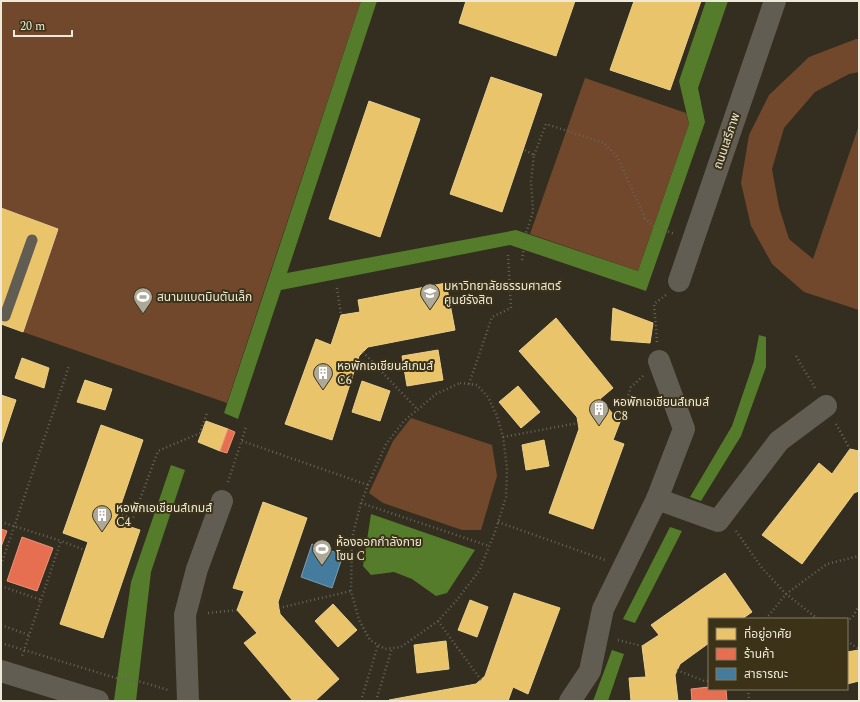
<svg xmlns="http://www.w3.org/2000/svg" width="860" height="702" font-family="Spectral,'Noto Sans Thai',serif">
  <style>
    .green { fill: #71482c }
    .water { fill: #557c2b }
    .homes { fill: #e9c46a; stroke: #eacf8b }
    .shops { fill: #e76f51; stroke: #e9947a }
    .public { fill: #457b9d; stroke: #789caf }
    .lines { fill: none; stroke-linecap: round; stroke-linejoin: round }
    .path { stroke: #67645a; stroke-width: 2.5; stroke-dasharray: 1 3; stroke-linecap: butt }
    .service { stroke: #615d52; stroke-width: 11 }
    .minor { stroke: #615d52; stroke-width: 22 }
    .labels { text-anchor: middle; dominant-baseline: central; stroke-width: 4; stroke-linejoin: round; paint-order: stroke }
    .street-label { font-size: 12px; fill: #eee9d9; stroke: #3b3217 }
    .poi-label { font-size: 12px; fill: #eee9d9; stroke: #3b3217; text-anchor: start }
  </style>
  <rect width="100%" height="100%" fill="#332e1f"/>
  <!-- green -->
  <g class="green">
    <polygon points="1,1 361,1 262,297 227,403 23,332 58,229 1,208"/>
    <polygon points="856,39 859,39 859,72 849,74 815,92 784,128 772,169 779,207 789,239 813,259 859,125 859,310 804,292 772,264 751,226 741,183 749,135 769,95 809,57"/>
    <polygon points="585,78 686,113 689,124 638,271 530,234"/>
    <polygon points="411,418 492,445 497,476 481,530 462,530 383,503 369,493 393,441"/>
  </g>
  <!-- water -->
  <g class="water">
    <polygon points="361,1 377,1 287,273 516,230 638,271 689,124 679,81 706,1 728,1 698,88 705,122 646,291 510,245 281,290 238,419 224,413"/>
    <polygon points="759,335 766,337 766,367 741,436 701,501 690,497 732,426 754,361"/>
    <polygon points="171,465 185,470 151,572 136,701 119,701 114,700 131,582"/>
    <polygon points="371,514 475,550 447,593 436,596 412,579 394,572 371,575 363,566"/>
    <polygon points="670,527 682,531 635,623 623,619"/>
    <polygon points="612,650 624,654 608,701 593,701"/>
  </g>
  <!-- homes -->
  <g class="homes">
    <polygon points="466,1 575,1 556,56 459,23"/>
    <polygon points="634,1 701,1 670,90 610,70"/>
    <polygon points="491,77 542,94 502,212 450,194"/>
    <polygon points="369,101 420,119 380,237 329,219"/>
    <polygon points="1,208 58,229 23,332 1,324"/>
    <polygon points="446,283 455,330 368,347 359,356 332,440 285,424 316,339 331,345 341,315 360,312 358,300"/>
    <polygon points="613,308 653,323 650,343 611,340"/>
    <polygon points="556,318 613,388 600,399 620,422 613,440 624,444 593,529 549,513 579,429 577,417 519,351"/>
    <polygon points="438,350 443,380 407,386 402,356"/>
    <polygon points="22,358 49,368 44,388 15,378"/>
    <polygon points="85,380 112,389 105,410 77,402"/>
    <polygon points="362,381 390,391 380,421 352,412"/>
    <polygon points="518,386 540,412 521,428 499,402"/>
    <polygon points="1,395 16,400 1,445"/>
    <polygon points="206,421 228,429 220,451 198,442"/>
    <polygon points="101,425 143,440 115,522 140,530 103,638 60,624 88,542 63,533"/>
    <polygon points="544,440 549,466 526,470 522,445"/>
    <polygon points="850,449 859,451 859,491 854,493 802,564 762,535 819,463 832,474"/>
    <polygon points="263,502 307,518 278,602 280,614 339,679 315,701 293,701 244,643 257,633 237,610 244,591 233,588"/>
    <polygon points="725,573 752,612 742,619 709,619 709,643 680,664 675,675 678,701 631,701 629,678 646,677 642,646 659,635 651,625"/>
    <polygon points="514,593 560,608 528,694 513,687 508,701 389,701 389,700 476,684 485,676"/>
    <polygon points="470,600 488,607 477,637 458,630"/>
    <polygon points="333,604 357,630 338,647 315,621"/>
    <polygon points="446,641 449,669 417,673 414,645"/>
    <polygon points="859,650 859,681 847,684 847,652"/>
  </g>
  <!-- shops -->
  <g class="shops">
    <polygon points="228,429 235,432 227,453 220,451"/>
    <polygon points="1,529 7,531 1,547"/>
    <polygon points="22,537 53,548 37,591 7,581"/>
    <polygon points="709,687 709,689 726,689 727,701 692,701 691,689"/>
  </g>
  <!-- public -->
  <polygon class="public" points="312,544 343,555 332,588 301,577"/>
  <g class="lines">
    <!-- path -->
    <g class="path">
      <polyline points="534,155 546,124 604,143 618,158 645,218 653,226 675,234"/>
      <polyline points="522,260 526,233 533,212 531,181 534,155 523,149"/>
      <polyline points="337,288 341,315"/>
      <polyline points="657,342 654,304 666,295"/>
      <polyline points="363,352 417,409"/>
      <polyline points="796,356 815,388"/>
      <polygon points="460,383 477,385 488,397 497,416 503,437 507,468 506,497 495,532 479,571 456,601 438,621 401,647 385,649 370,640 359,620 351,591 352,538 361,503 368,485 386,444 404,421 436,394"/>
      <polyline points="469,384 492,317 511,308 508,255"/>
      <polyline points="620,422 631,387 643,376"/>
      <polyline points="836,424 850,449"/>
      <polyline points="503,437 578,423"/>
      <polyline points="242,441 368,485"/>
      <polyline points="228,482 246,427"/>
      <polyline points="361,503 489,546"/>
      <polyline points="118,514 133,518 158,451 200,433 207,413"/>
      <polyline points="1,522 61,541"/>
      <polyline points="498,522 605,560"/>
      <polyline points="736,531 762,568 786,594 818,619"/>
      <polyline points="1,565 69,366"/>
      <polyline points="1,586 41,600 22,656"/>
      <polyline points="41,600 61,541 85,550"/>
      <polyline points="279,608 351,591"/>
      <polyline points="208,613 237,610"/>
      <polyline points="766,619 786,594 827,564 859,556"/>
      <polyline points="438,621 481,680"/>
      <polyline points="847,622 853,616 859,606"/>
      <polyline points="1,625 29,635"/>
      <polyline points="618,640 642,646"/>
      <polyline points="847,641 859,649"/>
      <polyline points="1,643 116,678 142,682 168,690"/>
      <polyline points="677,670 704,681 709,681"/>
      <polyline points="748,689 749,701"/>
      <polyline points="361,701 378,645"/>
      <polyline points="376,701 392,648"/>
    </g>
    <!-- service -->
    <polyline class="service" points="1,315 5,316 32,240"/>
    <!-- minor -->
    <g class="minor">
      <polyline points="679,281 775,1"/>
      <polyline points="657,499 718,521 779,441 826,406"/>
      <polyline points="1,671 98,701"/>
      <polyline points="188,701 185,615 197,569 222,501"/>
      <polyline points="570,701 590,671 603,609 657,499 684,429 659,361"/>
    </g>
  </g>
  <!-- icons -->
  <defs>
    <symbol id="university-pin" viewBox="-11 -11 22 30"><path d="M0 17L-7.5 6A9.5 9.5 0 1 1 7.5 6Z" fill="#ada898" stroke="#3b3217"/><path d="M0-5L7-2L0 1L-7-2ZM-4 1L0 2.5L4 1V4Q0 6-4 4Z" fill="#fff"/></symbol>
    <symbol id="stadium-pin" viewBox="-11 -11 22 30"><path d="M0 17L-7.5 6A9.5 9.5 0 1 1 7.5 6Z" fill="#ada898" stroke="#3b3217"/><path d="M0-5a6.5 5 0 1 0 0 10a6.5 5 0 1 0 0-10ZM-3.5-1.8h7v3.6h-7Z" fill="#fff"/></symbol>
    <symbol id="building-pin" viewBox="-11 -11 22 30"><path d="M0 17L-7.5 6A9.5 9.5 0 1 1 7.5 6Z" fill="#ada898" stroke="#3b3217"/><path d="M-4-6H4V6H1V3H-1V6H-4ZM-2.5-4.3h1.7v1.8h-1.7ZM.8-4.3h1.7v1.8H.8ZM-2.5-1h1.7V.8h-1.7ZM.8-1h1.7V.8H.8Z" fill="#fff"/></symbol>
  </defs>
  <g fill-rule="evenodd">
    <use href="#university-pin" x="419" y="282" width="22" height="30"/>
    <use href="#stadium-pin" x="132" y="286" width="22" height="30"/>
    <use href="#building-pin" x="312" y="362" width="22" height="30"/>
    <use href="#building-pin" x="588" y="398" width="22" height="30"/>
    <use href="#building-pin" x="91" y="504" width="22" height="30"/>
    <use href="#stadium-pin" x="311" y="538" width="22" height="30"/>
  </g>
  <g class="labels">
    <!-- street labels -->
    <g class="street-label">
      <text transform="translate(727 141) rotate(-71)">ถนนเสรีภาพ</text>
    </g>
    <!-- poi labels -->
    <g class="poi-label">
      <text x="444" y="286">มหาวิทยาลัยธรรมศาสตร์<tspan x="444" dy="14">ศูนย์รังสิต</tspan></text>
      <text x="157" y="297">สนามแบตมินตันเล็ก</text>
      <text x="337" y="366">หอพักเอเชียนส์เกมส์<tspan x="337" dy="14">C6</tspan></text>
      <text x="613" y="402">หอพักเอเชียนส์เกมส์<tspan x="613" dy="14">C8</tspan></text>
      <text x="116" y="508">หอพักเอเชียนส์เกมส์<tspan x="116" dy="14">C4</tspan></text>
      <text x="336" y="542">ห้องออกกำลังกาย<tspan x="336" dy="14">โซน C</tspan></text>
    </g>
  </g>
  <!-- border -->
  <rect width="860" height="702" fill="none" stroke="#eee9d9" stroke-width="4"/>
  <!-- legend -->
  <rect x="708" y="618" width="140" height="72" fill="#3b3217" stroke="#837b65"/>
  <rect x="716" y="628" width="20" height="12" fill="#e9c46a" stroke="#837b65"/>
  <text x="744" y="638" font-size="12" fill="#eee9d9">ที่อยู่อาศัย</text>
  <rect x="716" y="648" width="20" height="12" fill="#e76f51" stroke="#837b65"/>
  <text x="744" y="658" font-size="12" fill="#eee9d9">ร้านค้า</text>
  <rect x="716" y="668" width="20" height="12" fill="#457b9d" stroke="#837b65"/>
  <text x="744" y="678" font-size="12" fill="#eee9d9">สาธารณะ</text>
  <!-- scale -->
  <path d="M14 30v6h58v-6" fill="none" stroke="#eee9d9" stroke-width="2"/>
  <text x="20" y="30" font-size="12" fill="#eee9d9" stroke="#3b3217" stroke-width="3" paint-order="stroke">20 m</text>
</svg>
